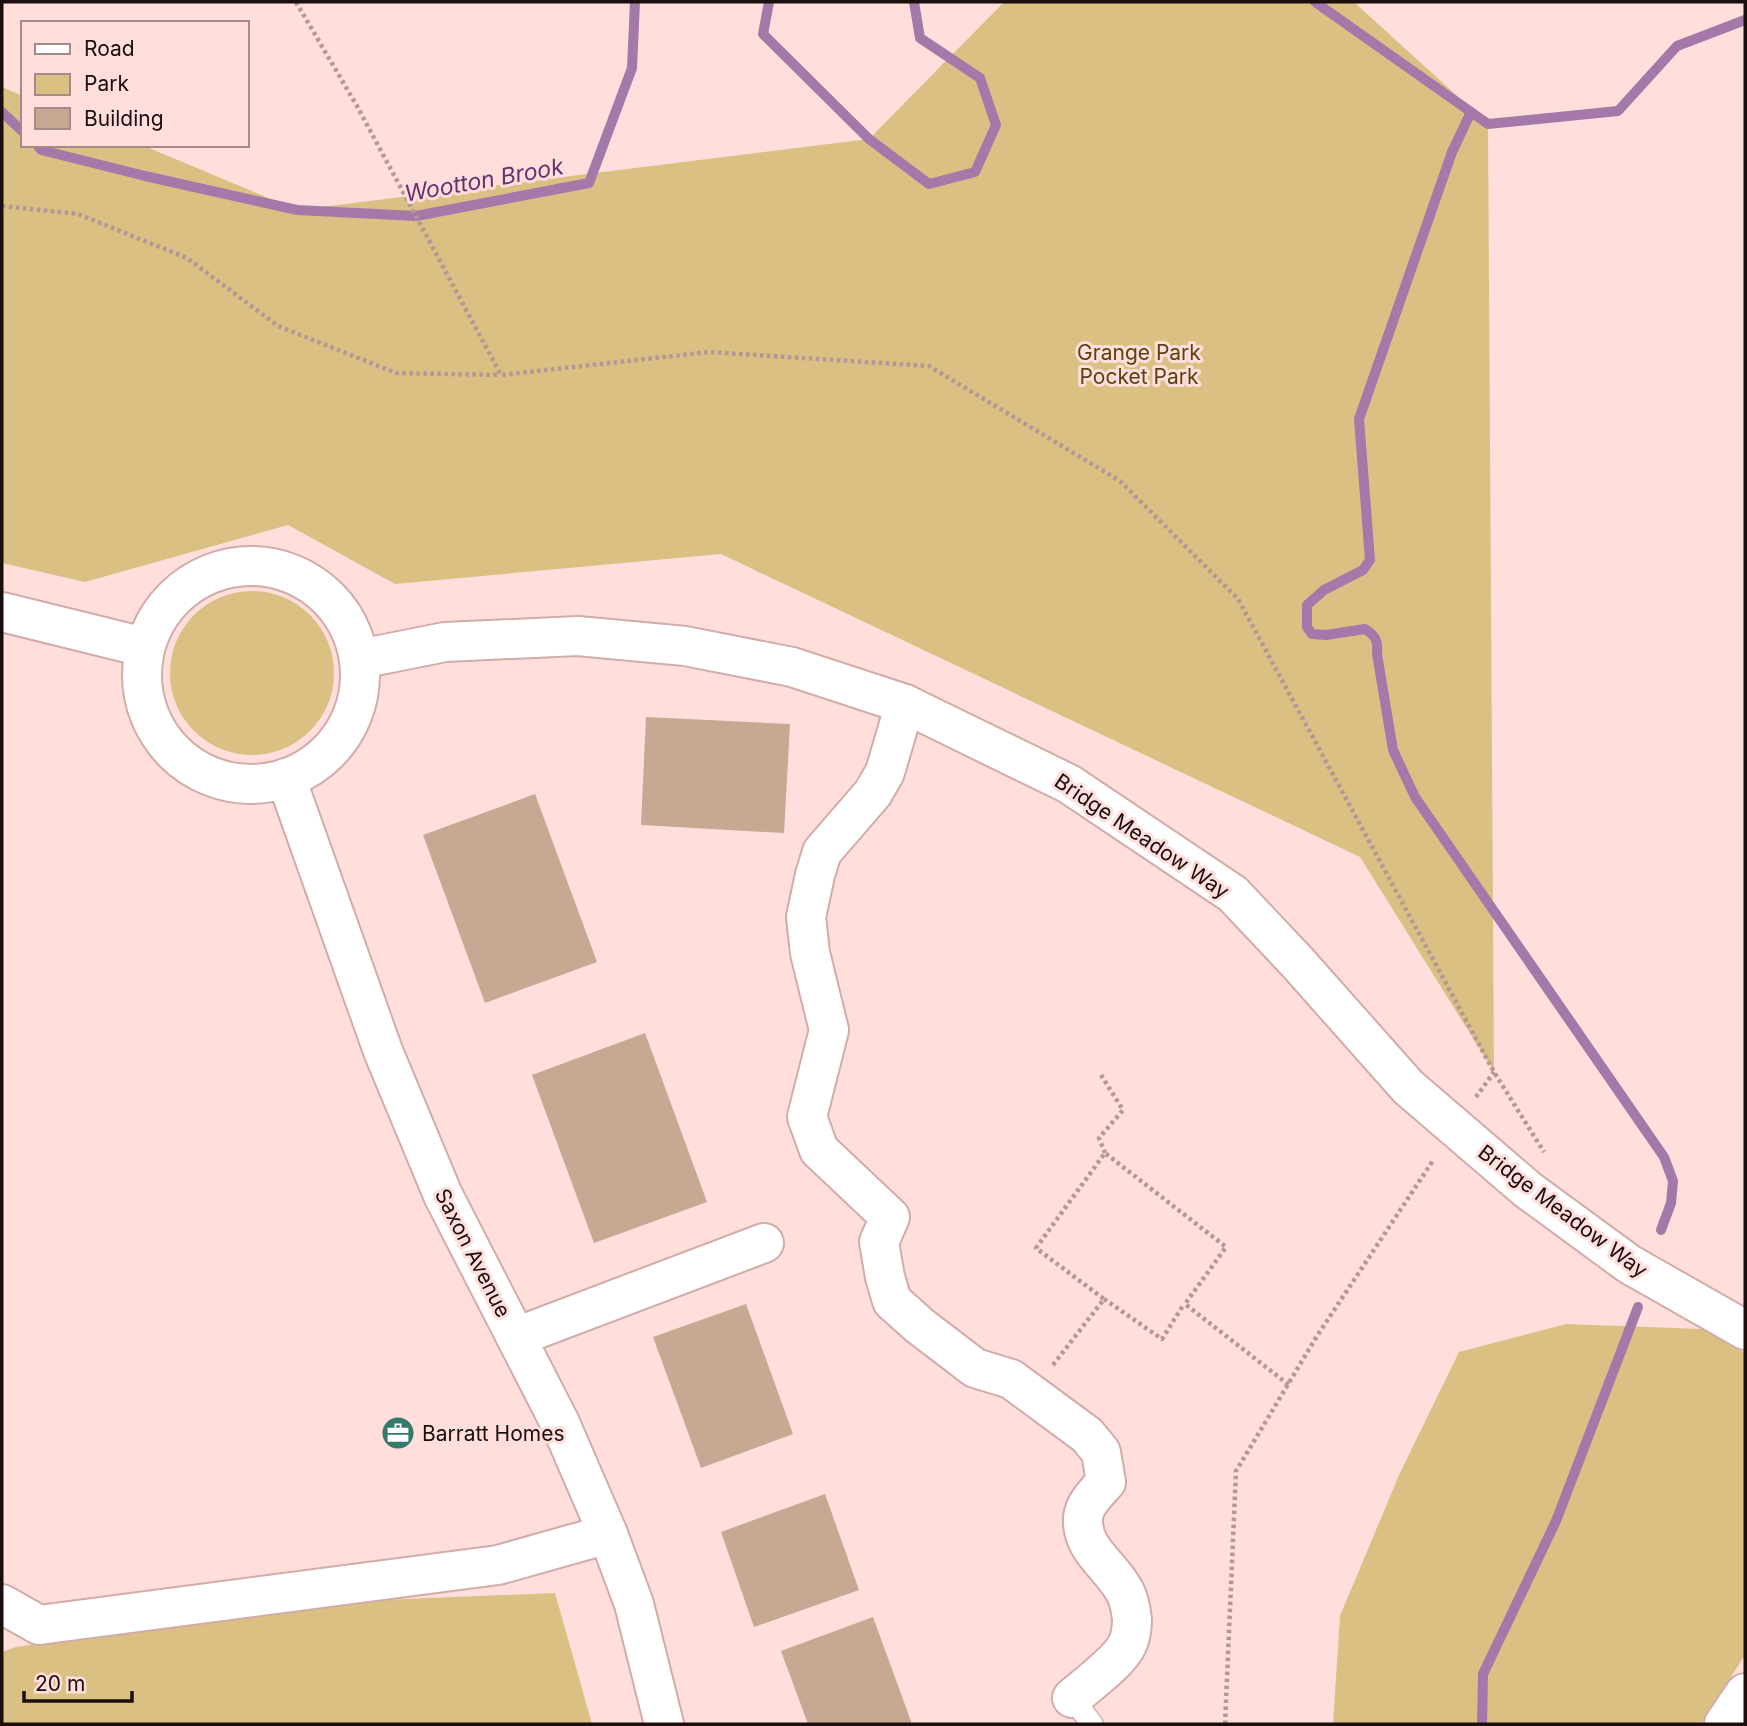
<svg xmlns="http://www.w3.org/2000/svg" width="1747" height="1726" font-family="Inter,sans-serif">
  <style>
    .green { fill: #dbc084 }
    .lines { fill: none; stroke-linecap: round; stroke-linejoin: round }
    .stream { stroke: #a578aa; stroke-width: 10 }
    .building { fill: #c6a893 }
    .lane-casing { stroke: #d2aca8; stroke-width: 24 }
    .street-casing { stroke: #d2aca8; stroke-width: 42 }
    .secondary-casing { stroke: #d2aca8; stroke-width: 42 }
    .path { stroke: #b29896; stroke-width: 4.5; stroke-dasharray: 3.5 3.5; stroke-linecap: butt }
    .lane { stroke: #fff; stroke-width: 21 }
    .street { stroke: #fff; stroke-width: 38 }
    .secondary { stroke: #fff; stroke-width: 38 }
    .labels { text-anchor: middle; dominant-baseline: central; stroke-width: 6; stroke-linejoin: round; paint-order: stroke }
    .park-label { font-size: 21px; fill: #584411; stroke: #ffdedb }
    .street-label { font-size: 21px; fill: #1b0e0d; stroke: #ffdedb }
    .poi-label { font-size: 21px; fill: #1b0e0d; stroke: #ffdedb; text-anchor: start }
    .water-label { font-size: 23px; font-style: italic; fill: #68306f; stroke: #ffdedb }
  </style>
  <rect width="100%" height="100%" fill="#ffdedb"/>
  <!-- green -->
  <g class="green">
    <polygon points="1004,2 1354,2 1488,124 1494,1072 1360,857 721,554 395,584 288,525 85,582 2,563 2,87 23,96 23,145 142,145 297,210 869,139"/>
    <circle cx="252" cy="673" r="82"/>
    <polygon points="1566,1324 1702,1329 1745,1353 1745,1655 1701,1724 1333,1724 1340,1616 1399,1475 1459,1352"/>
    <polygon points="555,1593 592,1724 2,1724 2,1652 16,1647 202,1620 380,1600"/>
  </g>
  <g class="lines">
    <!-- stream -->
    <g class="stream">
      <polyline points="769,2 763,34 869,139 929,184 975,172 996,125 980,78 920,38 914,2"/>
      <polyline points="1315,2 1488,124 1618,111 1677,46 1745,20"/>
      <polyline points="2,112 23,132"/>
      <path d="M1471 112 1452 152 1359 419 1370 560 1363 570 1324 590 1307 605V627L1312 634 1326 635 1365 629C1376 636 1378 641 1377 654L1393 750 1415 797 1664 1157 1673 1181 1671 1203 1661 1230"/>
      <polyline points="37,145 41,150 145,176 297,210 416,216 589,183 632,68 635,2"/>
      <polyline points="1482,1724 1483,1674 1556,1521 1638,1307"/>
    </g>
  </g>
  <!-- building -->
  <g class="building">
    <polygon points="646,717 790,724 784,833 641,825"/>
    <polygon points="535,794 597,962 485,1003 423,835"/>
    <polygon points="645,1033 707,1202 594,1243 532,1075"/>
    <polygon points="746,1304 793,1434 701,1468 653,1337"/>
    <polygon points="825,1494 859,1590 754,1627 721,1532"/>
    <polygon points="873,1617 912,1724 808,1724 781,1651"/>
  </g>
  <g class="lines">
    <defs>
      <polyline id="lane" points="1072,1698 1092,1724"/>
      <g id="street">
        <polyline points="360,659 445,642 578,636 685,646 792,667 905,704 1069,784 1233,894 1298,963 1408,1087 1528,1190 1629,1264 1745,1330"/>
        <path d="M905 704 885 772 873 793 822 852 815 875 806 917 810 953 829 1030 807 1117 819 1150 890 1217 879 1242 885 1277 892 1301 920 1326 975 1368 1011 1379 1087 1435 1101 1452 1106 1482C1097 1492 1084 1504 1083 1518 1081 1550 1112 1566 1125 1592 1129 1599 1131 1611 1132 1619 1132 1629 1131 1640 1124 1650 1111 1668 1089 1683 1072 1698"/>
        <polyline points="516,1337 764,1243"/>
        <polyline points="2,1604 39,1625 498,1565 608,1534"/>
        <polyline points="1724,1724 1745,1693"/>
      </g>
      <g id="secondary">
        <circle cx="251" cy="675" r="109"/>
        <polyline points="2,612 144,647"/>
        <polyline points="286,778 383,1051 443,1195 560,1423 608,1534 634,1604 664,1724"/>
      </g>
    </defs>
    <!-- lane casing -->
    <use href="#lane" class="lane-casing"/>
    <!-- street casing -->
    <use href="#street" class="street-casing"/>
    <!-- secondary casing -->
    <use href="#secondary" class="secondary-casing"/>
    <!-- path -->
    <g class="path">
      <polyline points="296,2 357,106 501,375 709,352 929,366 1120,481 1238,599 1494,1072 1544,1152"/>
      <polyline points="2,206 78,214 187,258 278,326 396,373 500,375"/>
      <polyline points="1101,1075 1123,1110 1099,1138 1105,1153"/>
      <polyline points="1476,1097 1494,1072"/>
      <polyline points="1104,1299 1162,1339 1184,1304"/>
      <polyline points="1053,1365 1104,1299 1036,1248 1105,1153 1226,1247 1185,1304 1289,1385"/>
      <polyline points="1225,1724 1236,1471 1317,1336 1434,1159"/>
    </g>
    <!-- lane -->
    <use href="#lane" class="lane"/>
    <!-- street -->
    <use href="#street" class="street"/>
    <!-- secondary -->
    <use href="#secondary" class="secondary"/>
  </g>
  <!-- icons -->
  <defs>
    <symbol id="office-disc" viewBox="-11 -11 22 22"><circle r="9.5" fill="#35796d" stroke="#ffdedb"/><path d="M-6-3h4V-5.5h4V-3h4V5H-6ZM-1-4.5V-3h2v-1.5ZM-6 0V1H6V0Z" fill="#fff"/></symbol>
  </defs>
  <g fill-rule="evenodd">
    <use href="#office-disc" x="379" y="1414" width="38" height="38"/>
  </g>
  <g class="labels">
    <!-- park labels -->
    <g class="park-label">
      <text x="1139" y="352">Grange Park<tspan x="1139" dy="24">Pocket Park</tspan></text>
    </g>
    <!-- street labels -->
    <g class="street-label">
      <text transform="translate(1142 836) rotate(34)">Bridge Meadow Way</text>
      <text transform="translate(1563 1211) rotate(37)">Bridge Meadow Way</text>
      <text transform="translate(473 1253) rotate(63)">Saxon Avenue</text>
    </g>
    <!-- poi labels -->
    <g class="poi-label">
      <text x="422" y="1433">Barratt Homes</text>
    </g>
    <!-- water labels -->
    <g class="water-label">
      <text transform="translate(484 180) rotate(-10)">Wootton Brook</text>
    </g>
  </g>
  <!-- border -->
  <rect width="1747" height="1726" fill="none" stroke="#1b0e0d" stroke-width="7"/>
  <!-- legend -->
  <rect x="21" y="21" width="228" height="126" fill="#ffdedb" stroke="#a48b89" stroke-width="2"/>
  <rect x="35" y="44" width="35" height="10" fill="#ffffff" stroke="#a48b89" stroke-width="2"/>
  <text x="84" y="56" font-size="21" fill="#1b0e0d">Road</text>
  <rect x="35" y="74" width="35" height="21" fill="#dbc084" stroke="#a48b89" stroke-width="2"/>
  <text x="84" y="91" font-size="21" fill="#1b0e0d">Park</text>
  <rect x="35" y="108" width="35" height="21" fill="#c6a893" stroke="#a48b89" stroke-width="2"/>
  <text x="84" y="126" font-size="21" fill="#1b0e0d">Building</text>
  <!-- scale -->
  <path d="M24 1691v10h108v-10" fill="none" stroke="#1b0e0d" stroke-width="3.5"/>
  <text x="35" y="1691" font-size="21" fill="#1b0e0d" stroke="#ffdedb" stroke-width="5" paint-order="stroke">20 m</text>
</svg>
